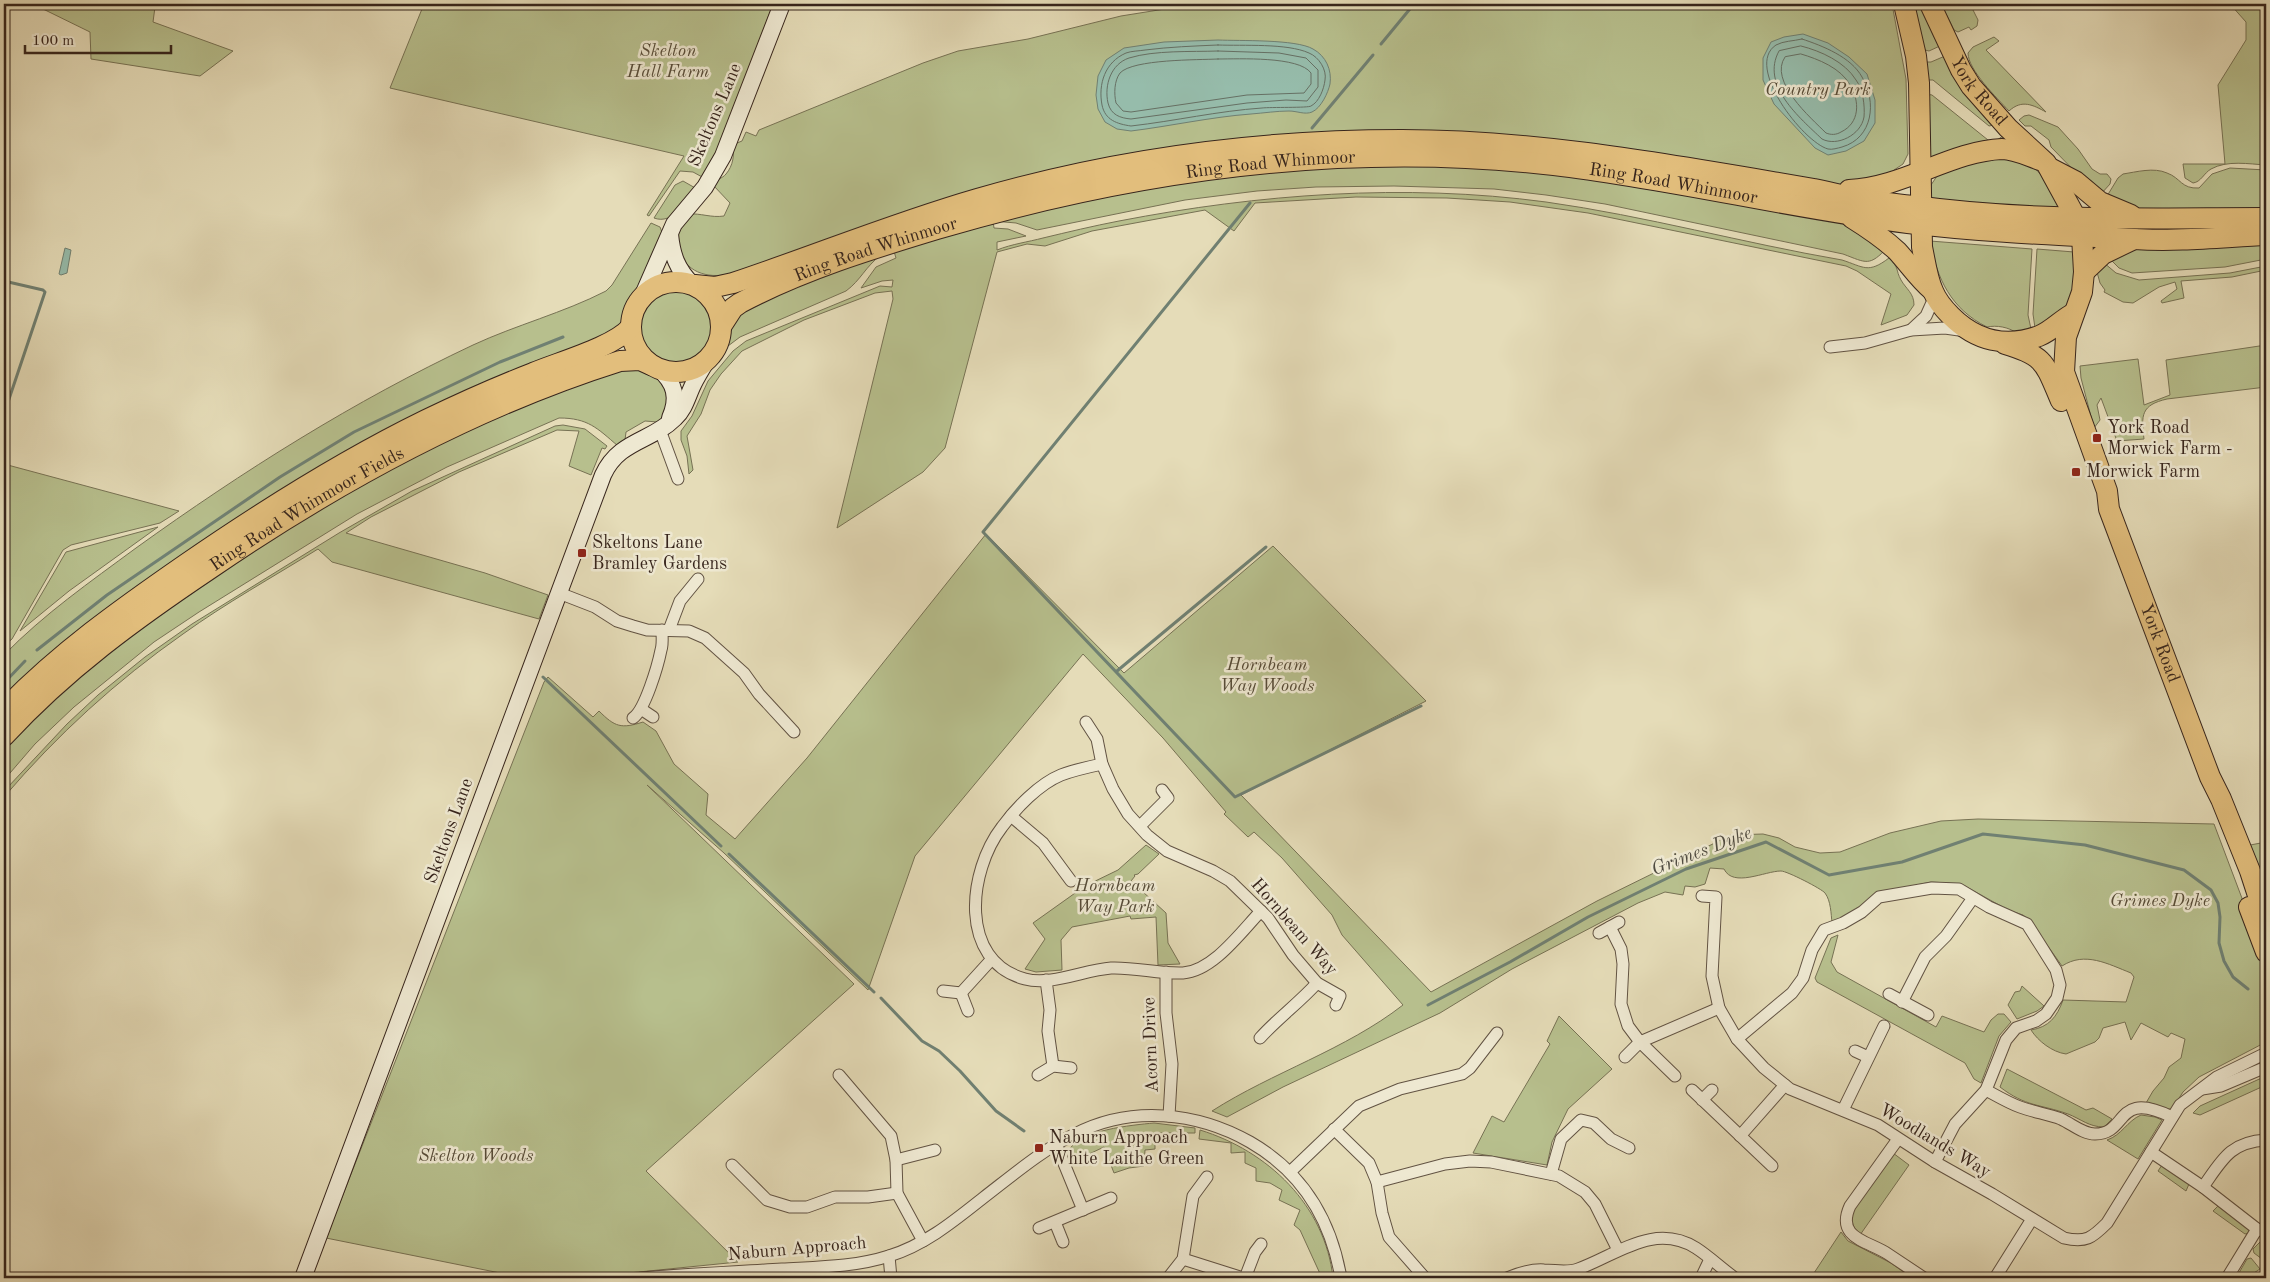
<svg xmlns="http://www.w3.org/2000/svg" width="2270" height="1282" font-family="'Old Standard TT',serif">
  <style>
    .green { fill: #b7bf8d; stroke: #777254 }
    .water { fill: #96bcab; stroke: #708072 }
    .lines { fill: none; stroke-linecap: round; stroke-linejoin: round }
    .shore { stroke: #667064; stroke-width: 1 }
    .stream { stroke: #708072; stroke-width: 3 }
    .street-casing { stroke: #625343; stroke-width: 13 }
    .secondary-casing { stroke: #37251c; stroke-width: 18 }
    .highway-casing { stroke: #37251c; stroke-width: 22 }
    .street { stroke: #eee8d1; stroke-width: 11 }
    .secondary { stroke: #eee8d1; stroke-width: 16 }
    .highway { stroke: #e2be7c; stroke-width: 20 }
    .poi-dot { fill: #8f2418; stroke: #eee8d1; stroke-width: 2 }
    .labels { text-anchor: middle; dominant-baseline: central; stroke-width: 5; stroke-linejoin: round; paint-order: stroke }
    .park-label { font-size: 18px; font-style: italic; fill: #574c38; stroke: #eee8d1 }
    .street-label { font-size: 18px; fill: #37251c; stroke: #eee8d1 }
    .poi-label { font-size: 18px; fill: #37251c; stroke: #eee8d1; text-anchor: start }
    .water-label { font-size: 19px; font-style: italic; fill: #4f4b40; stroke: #eee8d1 }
  </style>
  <rect width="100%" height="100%" fill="#e5dcb8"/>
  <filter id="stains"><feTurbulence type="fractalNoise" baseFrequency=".004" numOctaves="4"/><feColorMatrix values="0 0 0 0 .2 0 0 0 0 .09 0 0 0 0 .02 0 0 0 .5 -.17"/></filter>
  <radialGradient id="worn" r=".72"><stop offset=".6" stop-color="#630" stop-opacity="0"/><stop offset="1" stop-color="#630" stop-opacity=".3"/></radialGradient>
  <!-- green -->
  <g class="green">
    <polygon points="40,4 133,4 155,7 153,22 233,51 200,76 91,59 90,32 41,8"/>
    <polygon points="424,4 773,4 714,163 704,178 693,172 680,171 649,216 647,215 684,156 390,88"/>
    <path d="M1196 4H1892L1906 79 1908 154 1903 164 1894 170 1895 176 1843 185 1389 135 993 221 994 228 1008 229 1026 236 997 242V250C1012 244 1028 242 1043 238 1068 232 1093 226 1119 221 1259 194 1404 183 1546 202 1646 216 1743 243 1842 260 1864 267 1868 274 1889 258 1900 269 1895 269 1901 280 1906 289 1914 293 1914 305L1907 315 1881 325 1891 294 1857 271 1846 266 1588 213 1510 202 1447 198 1356 197 1255 203 1234 231 1205 210 1092 231 1045 246 1027 244 997 252 945 448 923 472 837 528 893 299 892 291 875 293 804 320 742 351 721 374 710 390 701 414 687 436 693 470 689 474 687 456 681 440V431L692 416 708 381 733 351 746 341 880 286 892 287 893 280 882 281 861 288 876 267 896 258 885 221 729 274C708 279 683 272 680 248 679 242 677 234 680 228 682 223 685 219 688 214 701 213 711 218 724 216L730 203 713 185C717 178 722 179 726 174 733 166 735 154 732 145L742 141 746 132 756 136 759 130 923 63 958 51 1028 39 1121 16Z"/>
    <polygon points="1916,4 1923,4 1942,45 1929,51 1925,50 1918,38"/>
    <polygon points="1941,4 1970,4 1978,20 1977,26 1971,30 1969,27 1958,32 1954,30"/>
    <path d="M2230 4H2266V165C2249 164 2227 160 2211 169 2204 173 2201 182 2193 183L2185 178 2183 164H2225L2218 85 2246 40V22Z"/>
    <path d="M1994 37 1999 41 1986 50 2046 112C2033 105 2022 99 2009 111 1997 98 1968 70 1968 53L1973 47Z"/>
    <polygon points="1945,56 1994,125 1989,126 1933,80 1925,80 1924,62 1931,62"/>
    <polygon points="1926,94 1932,95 1988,140 1996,141 2004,135 2013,143 1929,163"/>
    <polygon points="2029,115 2058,127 2078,149 2092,169 2100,174 2107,174 2111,179 2110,184 2101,194 2088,185 2051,147 2049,140 2031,126 2025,126 2019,120 2024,116"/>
    <path d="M1998 155C2008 159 2022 161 2031 166 2047 176 2054 196 2063 211L1930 201 1931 185 1939 173Z"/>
    <path d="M1356 163 1528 169 1845 222 1888 247C1869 267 1867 263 1843 254L1605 204 1546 195 1494 189 1394 186 1316 187 1257 191 1185 200 1037 230 1016 223 993 221 1117 190Z"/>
    <path d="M2230 168 2266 170V212L2154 214 2104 201 2118 178 2123 174C2136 172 2154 167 2167 173 2181 178 2181 189 2199 188L2212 174Z"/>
    <path d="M683 181 697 189C685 202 673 225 654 218L675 185Z"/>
    <path d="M651 223 660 227 663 235 621 328 483 387 4 702V655C44 614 90 582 136 548 243 471 354 401 473 345 516 325 563 313 606 291L612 285Z"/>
    <path d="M1930 241 2032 249 2028 315 2031 329 2017 333C2008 327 1997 325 1987 327 1951 309 1937 279 1930 241Z"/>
    <polygon points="2266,241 2266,259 2225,267 2132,273 2119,268 2111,260 2125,249"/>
    <path d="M2037 249 2074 252C2075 270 2077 297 2062 311 2054 318 2044 322 2035 328L2033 314Z"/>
    <path d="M881 255C865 267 861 280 846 291L740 337 728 346 726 345 732 322 747 305Z"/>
    <polygon points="2103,262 2116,273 2139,280 2230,273 2266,266 2266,270 2232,277 2181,281 2184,298 2162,303 2161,301 2177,289 2175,282 2159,287 2133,303 2123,302 2104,292 2105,290 2100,283 2097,272"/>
    <circle cx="676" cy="327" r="39"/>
    <path d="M2266 345V387L2167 399C2141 405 2141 415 2144 439L2117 441 2101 398 2097 405 2100 420 2094 428 2081 378 2080 366 2138 359 2144 405 2170 395 2166 360Z"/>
    <path d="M643 367 669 384 665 416 658 422 645 421 626 432 625 440 618 446C597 428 588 418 559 418L447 467 357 514 199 612 154 642 74 707 35 744 4 780V744L74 674 293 520 481 420 620 368Z"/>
    <path d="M563 425 585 429 607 446 605 449 602 448 591 475 569 466 579 431 557 430 459 472 371 517 346 533 485 573 548 595 539 619 332 562 318 549C273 577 226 603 183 634 116 681 57 735 4 797L7 788 67 724 98 695 145 657 192 624 339 533 412 491 555 426Z"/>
    <polygon points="4,464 179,511 160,523 71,545 63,550 12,639 4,646"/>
    <polygon points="158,527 69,591 20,631 66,552"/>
    <path d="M986 534 1124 673 1273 546 1426 701 1241 795 1431 992 1597 901 1731 835 1763 834 1779 838 1795 847 1820 853 1840 852 1890 833 1941 821 1978 819 2214 824 2266 962V1042L2199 1077 2183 1092 2172 1109C2162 1110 2156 1102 2146 1103L2153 1091 2164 1078 2169 1067 2181 1058 2185 1039 2171 1033 2168 1037 2141 1023 2131 1040 2125 1022 2103 1028 2099 1038 2095 1042 2066 1054C2052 1052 2038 1041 2031 1030 2049 1027 2057 1017 2063 1000L2126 1002 2134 977 2131 973C2108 964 2085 951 2062 966L2030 921 2023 915 2008 910 1965 886 1948 883 1931 882 1883 892 1850 917 1832 923C1831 914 1831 901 1825 893 1822 889 1787 871 1781 871 1765 871 1733 888 1724 869L1710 868 1705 884 1695 887 1685 886 1683 895 1665 892 1638 903 1512 969 1440 1013 1283 1087 1227 1117 1212 1111C1273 1072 1345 1050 1403 1005L1342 935 1332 915 1282 858 1254 832 1248 837 1224 814 1226 812 1163 738 1083 654 915 856 868 990 724 853 647 785 854 984 646 1171 738 1262 579 1278H525L326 1238 544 682 548 677 593 717 599 711C615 727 621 729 643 722L656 731 674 764 708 794 706 815 735 839 807 758Z"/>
    <polygon points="2266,842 2266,900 2245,846"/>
    <polygon points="1146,845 1159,854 1138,874 1134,875 1135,876 1131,881 1166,913 1168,943 1180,964 1158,965 1156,917 1131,919 1130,916 1072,927 1061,940 1062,970 1036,972 1025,969 1045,939 1033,923 1085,886 1118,870"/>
    <polygon points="1838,935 1831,962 1837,972 1936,1027 1942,1016 1984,1032 1991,1020 1998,1014 2004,1014 2011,1022 1999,1036 1981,1083 1974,1079 1965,1063 1817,982 1815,978 1831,938"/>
    <polygon points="2022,986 2044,1006 2037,1011 2017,1019 2008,1005 2015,992 2020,991"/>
    <polygon points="1559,1016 1612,1069 1568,1109 1552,1142 1547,1165 1473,1153 1492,1116 1504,1122 1550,1044 1547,1041"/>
    <path d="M2007 1069 2086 1110 2093 1108 2112 1119 2104 1127C2089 1127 2081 1119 2068 1114 2040 1104 2026 1107 2000 1087Z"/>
    <polygon points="2266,1076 2266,1085 2200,1115 2193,1113 2200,1106"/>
    <path d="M2141 1115 2155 1117 2162 1120 2138 1159 2107 1140C2122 1135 2127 1121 2141 1115Z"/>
    <path d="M1154 1123 1195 1128V1133H1155V1149L1145 1150 1144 1166 1129 1168 1114 1173 1104 1147 1072 1162 1069 1151C1077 1130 1133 1125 1154 1123Z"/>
    <path d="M1200 1130C1268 1151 1325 1205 1333 1278H1322L1300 1230 1294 1225 1300 1210 1279 1200 1282 1190 1270 1183 1256 1181V1168L1245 1163V1152L1231 1153V1143L1199 1139Z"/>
    <path d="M1893 1153 1909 1165 1860 1235C1853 1227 1850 1221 1853 1211Z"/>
    <polygon points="2162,1165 2189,1184 2186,1191 2158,1171"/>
    <polygon points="2219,1205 2250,1228 2249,1233 2245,1234 2213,1211"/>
    <polygon points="1841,1232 1848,1241 1891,1263 1912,1278 1816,1278 1817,1277 1814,1273"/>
    <polygon points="2263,1239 2266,1239 2266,1262 2254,1253 2253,1249"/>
    <polygon points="2251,1258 2260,1269 2246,1278 2236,1278 2247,1259"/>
  </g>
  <!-- water -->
  <g class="water">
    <polygon points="1803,34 1828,43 1849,57 1867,74 1875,100 1875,123 1864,141 1846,151 1828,155 1815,148 1774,104 1763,80 1763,58 1771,42 1784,37"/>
    <path d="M1218 40C1239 41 1296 39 1313 49 1326 56 1332 70 1330 84 1328 93 1321 108 1312 112 1305 115 1297 111 1289 111 1277 111 1264 113 1251 114 1211 117 1171 126 1131 131L1117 129 1105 122 1098 109 1096 95 1098 76 1106 60 1124 48 1164 42Z"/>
    <polygon points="65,248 71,250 67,273 61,275 59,274"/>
  </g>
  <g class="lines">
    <!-- shore -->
    <g class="shore">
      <path d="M1802 39C1823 46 1851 57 1862 77 1877 102 1873 138 1842 147 1838 148 1832 150 1828 149 1803 142 1744 66 1776 45 1783 41 1794 41 1802 39Z"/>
      <path d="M1218 45C1243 46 1287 43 1309 53 1319 57 1327 70 1325 80 1324 89 1319 102 1311 106 1309 108 1270 107 1262 108 1218 111 1175 121 1131 126 1117 124 1105 120 1102 105 1098 84 1105 62 1126 53 1131 51 1139 51 1145 50 1169 47 1194 46 1218 45Z"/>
      <path d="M1801 46C1821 51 1845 62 1856 80 1863 89 1865 106 1864 117 1861 135 1837 147 1822 139 1800 118 1760 85 1779 51Z"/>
      <path d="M1218 51 1279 53 1306 58 1318 70V87L1307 101 1286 100 1247 103 1131 119C1120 118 1111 115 1108 103 1104 85 1111 64 1129 58 1155 50 1191 52 1218 51Z"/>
      <path d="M1801 54C1818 59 1841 68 1850 85 1860 101 1860 123 1841 132 1836 135 1831 135 1826 133 1811 118 1768 81 1785 57Z"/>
      <path d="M1218 59C1239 59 1299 56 1311 73V84L1304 93 1247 95 1131 112 1123 111 1116 103C1114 94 1114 81 1120 73 1133 59 1198 60 1218 59Z"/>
    </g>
    <!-- stream -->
    <g class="stream">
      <polyline points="1381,44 1414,4"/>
      <polyline points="1312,128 1373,55"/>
      <polyline points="1250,203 983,532 1235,797 1421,706"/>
      <polyline points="4,281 43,290 45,292 4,414"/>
      <polyline points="37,650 107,595 280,477 354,432 500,362 563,337"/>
      <polyline points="1117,671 1266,547"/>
      <polyline points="543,677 721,846"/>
      <polyline points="4,683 25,661"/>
      <polyline points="729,854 874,992"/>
      <polyline points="881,998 922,1041 939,1051 960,1071 996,1111 1024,1131"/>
      <polyline points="1428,1005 1510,962 1588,917 1686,869 1766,842 1829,875 1902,862 1983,834 2085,845 2184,870 2211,890 2218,903 2220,917 2219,943 2224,961 2233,977 2248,989"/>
    </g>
    <defs>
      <g id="street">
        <polyline points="1911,330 1926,316 1935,296"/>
        <polyline points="1830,347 1865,343 1911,330 1945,328 1966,331"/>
        <polyline points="660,430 678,479"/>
        <polyline points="559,593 595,607 617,621 633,626 647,630 689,631 705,638 744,673 759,694 794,732"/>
        <polyline points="669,630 680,601 698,579"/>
        <polyline points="641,709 653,717"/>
        <path d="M633 718C645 710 658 665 661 650 663 644 662 636 662 630"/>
        <polyline points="1086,722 1097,739 1102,764 1113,789 1128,814 1147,835 1167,851 1213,871 1230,881 1268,918 1293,955 1317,983 1340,996 1336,1005"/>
        <path d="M1102 764C1088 767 1074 770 1061 775 1039 784 1016 808 1002 827 968 871 958 961 1025 979 1051 986 1084 970 1111 968 1135 967 1159 974 1183 973 1213 971 1241 932 1261 911"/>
        <polyline points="1011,816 1043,843 1071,881"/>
        <polyline points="1140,826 1168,798 1162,790"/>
        <path d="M1702 896 1716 897 1712 976 1719 1008 1737 1039 1764 1068 1790 1089 1878 1125 1935 1162 1992 1194 2064 1238C2086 1243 2092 1238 2107 1223L2180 1105 2217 1077 2266 1053"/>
        <polyline points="1610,927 1621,949 1623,964 1621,1004 1628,1026 1640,1042 1719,1008"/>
        <polyline points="1599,933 1619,922"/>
        <polyline points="1166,972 1166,1013 1172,1064 1169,1116"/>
        <polyline points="1046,980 1050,1010 1048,1031 1053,1066"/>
        <polyline points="943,991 961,993 991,960"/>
        <polyline points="961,993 968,1011"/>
        <polyline points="1889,994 1928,1015"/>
        <polyline points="1902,1002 1925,957 1946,936 1973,898"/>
        <path d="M1260 1038C1278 1018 1299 1003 1317 983"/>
        <polyline points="1737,1039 1792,993 1803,978 1812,950 1824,930 1843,923 1862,912 1879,897 1932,888 1959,889 1989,907 2027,924 2056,970 2060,985 2057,998 2046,1014 2036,1021 2016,1028 2006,1040 1986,1090 1955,1124 1935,1162"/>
        <polyline points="1855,1051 1868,1057"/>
        <polyline points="1625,1057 1640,1042 1675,1076"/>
        <polyline points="839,1075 891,1136 896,1160 897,1193 923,1241"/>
        <polyline points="1038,1075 1053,1066 1071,1068"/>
        <polyline points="2202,1089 2221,1086 2266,1067"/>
        <polyline points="1692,1090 1772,1166"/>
        <path d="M1986 1090C1997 1096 2009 1103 2020 1107 2033 1112 2048 1114 2061 1119 2072 1124 2083 1134 2095 1134 2129 1134 2114 1089 2172 1117"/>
        <polyline points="1702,1100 1712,1090"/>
        <polyline points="1843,1110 1884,1026"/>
        <polyline points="1334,1129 1369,1163 1377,1182 1382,1213 1389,1237 1425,1278"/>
        <polyline points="1740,1136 1785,1085"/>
        <path d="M1898 1139 1850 1206C1835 1239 1869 1241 1888 1254 1900 1262 1912 1270 1924 1278"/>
        <polyline points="1056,1144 1083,1210"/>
        <polyline points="2151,1152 2203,1187 2257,1229 2266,1232"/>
        <polyline points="896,1160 935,1150"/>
        <polyline points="732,1165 767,1200 790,1207 807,1207 835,1197 868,1197 897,1193"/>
        <polyline points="1290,1172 1359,1106 1400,1089 1462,1074 1470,1068 1497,1033"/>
        <polyline points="1551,1174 1561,1139 1581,1120 1594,1123 1611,1139 1629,1148"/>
        <polyline points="1377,1182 1445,1164 1470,1161 1491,1162 1559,1176 1585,1192 1595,1204 1618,1250"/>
        <path d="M2203 1187C2222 1160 2230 1142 2266 1140"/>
        <polyline points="1055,1222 1063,1242"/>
        <polyline points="1039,1228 1111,1198"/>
        <polyline points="889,1256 891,1278"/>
        <polyline points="1183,1259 1243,1278"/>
        <path d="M641 1278C688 1274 735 1272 782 1269 817 1267 855 1267 889 1256 925 1245 954 1221 983 1198 1013 1175 1042 1150 1075 1134 1131 1105 1197 1112 1250 1142 1302 1172 1331 1220 1341 1278"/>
        <polyline points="1168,1278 1183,1259 1193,1196 1207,1177"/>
        <polyline points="1245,1278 1255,1252 1261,1244"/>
        <path d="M1507 1278C1519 1273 1531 1269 1544 1270 1556 1270 1567 1273 1578 1269 1617 1255 1654 1222 1696 1248 1710 1257 1722 1269 1735 1278"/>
        <polyline points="1701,1278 1710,1259"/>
        <polyline points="1995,1278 2032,1219"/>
        <polyline points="2227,1278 2257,1229"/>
      </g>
      <g id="secondary">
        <path d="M670 234C672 255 677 269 692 284"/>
        <polyline points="642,297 674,224 705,187 723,156 782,4"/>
        <path d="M659 369C675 383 679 398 670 418"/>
        <path d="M303 1278 603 475C619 440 651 442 675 418 684 410 687 398 692 387 696 378 702 369 707 360"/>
      </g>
      <g id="highway">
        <path d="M1904 4 1916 56 1919 83 1922 247C1925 261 1927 278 1933 291 1937 301 1944 309 1951 316 1976 341 2006 348 2039 336 2052 331 2062 319 2074 313"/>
        <path id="s1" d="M1930 4 1961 70 1971 86 2008 128 2046 163 2076 218 2082 236 2084 272 2082 292 2066 337 2064 372 2107 491 2109 509 2210 777 2221 799 2250 871 2266 920"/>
        <polyline points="2050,168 2075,181 2100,202 2131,215"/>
        <path d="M1849 190C1903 188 1951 151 2002 149 2015 149 2028 156 2040 160"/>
        <path d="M1852 218C1868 228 1883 238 1897 251 1909 264 1918 278 1932 290"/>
        <polyline points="2084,272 2103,254 2134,239"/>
        <circle cx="676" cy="327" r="45"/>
        <path d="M695 285 715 287 733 283C814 256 894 223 977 199 1115 159 1259 140 1402 140 1541 140 1677 166 1814 189 1829 192 1844 196 1860 199 1878 202 1896 204 1914 206 2031 222 2149 218 2266 218"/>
        <path id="s2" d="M722 325 733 308 740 303C802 270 871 249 937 229 1136 170 1346 141 1554 165 1673 179 1789 208 1908 223 1983 232 2059 235 2134 239 2177 242 2223 237 2266 235"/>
        <path d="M2005 344C2046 356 2045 364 2061 401"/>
        <path d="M4 710C59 653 121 609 186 564 263 511 342 461 426 420 461 403 497 387 533 373 559 362 614 347 631 327"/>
        <path id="s3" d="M4 736C66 669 135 619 211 568 337 482 474 407 620 361L640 360 651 365"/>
        <polyline points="2249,907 2266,952"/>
      </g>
    </defs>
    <!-- street casing -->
    <use href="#street" class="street-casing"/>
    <!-- secondary casing -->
    <use href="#secondary" class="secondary-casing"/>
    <!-- highway casing -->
    <use href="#highway" class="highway-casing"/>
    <!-- street -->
    <use href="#street" class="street"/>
    <!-- secondary -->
    <use href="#secondary" class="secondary"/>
    <!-- highway -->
    <use href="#highway" class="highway"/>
  </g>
  <!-- markers -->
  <g class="poi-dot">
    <rect x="2092" y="433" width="10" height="10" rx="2.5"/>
    <rect x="2071" y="467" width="10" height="10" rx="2.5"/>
    <rect x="577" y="548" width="10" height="10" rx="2.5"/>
    <rect x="1034" y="1143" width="10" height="10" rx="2.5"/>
  </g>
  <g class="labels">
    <!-- park labels -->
    <g class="park-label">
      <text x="668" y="51">Skelton<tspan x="668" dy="21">Hall Farm</tspan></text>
      <text x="1818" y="90">Country Park</text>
      <text x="1267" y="665">Hornbeam<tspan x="1267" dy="21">Way Woods</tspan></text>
      <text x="1115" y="886">Hornbeam<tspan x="1115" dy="21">Way Park</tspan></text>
      <text x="2160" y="901">Grimes Dyke</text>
      <text x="476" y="1156">Skelton Woods</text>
    </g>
    <!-- street labels -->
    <g class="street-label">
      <text stroke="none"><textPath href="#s1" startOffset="100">York Road</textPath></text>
      <text transform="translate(715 115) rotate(-67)">Skeltons Lane</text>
      <text stroke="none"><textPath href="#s2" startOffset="580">Ring Road Whinmoor</textPath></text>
      <text stroke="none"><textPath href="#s2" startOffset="985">Ring Road Whinmoor</textPath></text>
      <text stroke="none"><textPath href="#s2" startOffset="175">Ring Road Whinmoor</textPath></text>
      <text stroke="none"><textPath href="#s3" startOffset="380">Ring Road Whinmoor Fields</textPath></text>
      <text stroke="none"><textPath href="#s1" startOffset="708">York Road</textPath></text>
      <text transform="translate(449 831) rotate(-70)">Skeltons Lane</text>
      <text transform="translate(1294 927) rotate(49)">Hornbeam Way</text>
      <text transform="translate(1151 1045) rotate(-92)">Acorn Drive</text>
      <text transform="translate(1935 1141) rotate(31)">Woodlands Way</text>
      <text transform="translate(797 1249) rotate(-5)">Naburn Approach</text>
    </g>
    <!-- poi labels -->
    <g class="poi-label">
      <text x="2107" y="428">York Road<tspan x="2107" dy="21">Morwick Farm -</tspan></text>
      <text x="2086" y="472">Morwick Farm</text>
      <text x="592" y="543">Skeltons Lane<tspan x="592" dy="21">Bramley Gardens</tspan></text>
      <text x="1049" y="1138">Naburn Approach<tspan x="1049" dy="21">White Laithe Green</tspan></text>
    </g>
    <!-- water labels -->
    <g class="water-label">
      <text transform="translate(1702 852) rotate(-21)">Grimes Dyke</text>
    </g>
  </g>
  <!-- margin -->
  <rect width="2270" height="1282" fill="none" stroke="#e5dcb8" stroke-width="20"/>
  <rect x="5" y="5" width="2260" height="1272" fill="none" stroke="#37251c" stroke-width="2.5"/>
  <rect x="10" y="10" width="2250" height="1262" fill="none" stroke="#37251c"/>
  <!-- scale -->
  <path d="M25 45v8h146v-8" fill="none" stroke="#37251c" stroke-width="2.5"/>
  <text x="32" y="45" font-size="15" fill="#37251c" stroke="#eee8d1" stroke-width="4" paint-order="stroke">100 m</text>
  <rect width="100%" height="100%" filter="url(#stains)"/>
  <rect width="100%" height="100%" fill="url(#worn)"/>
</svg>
